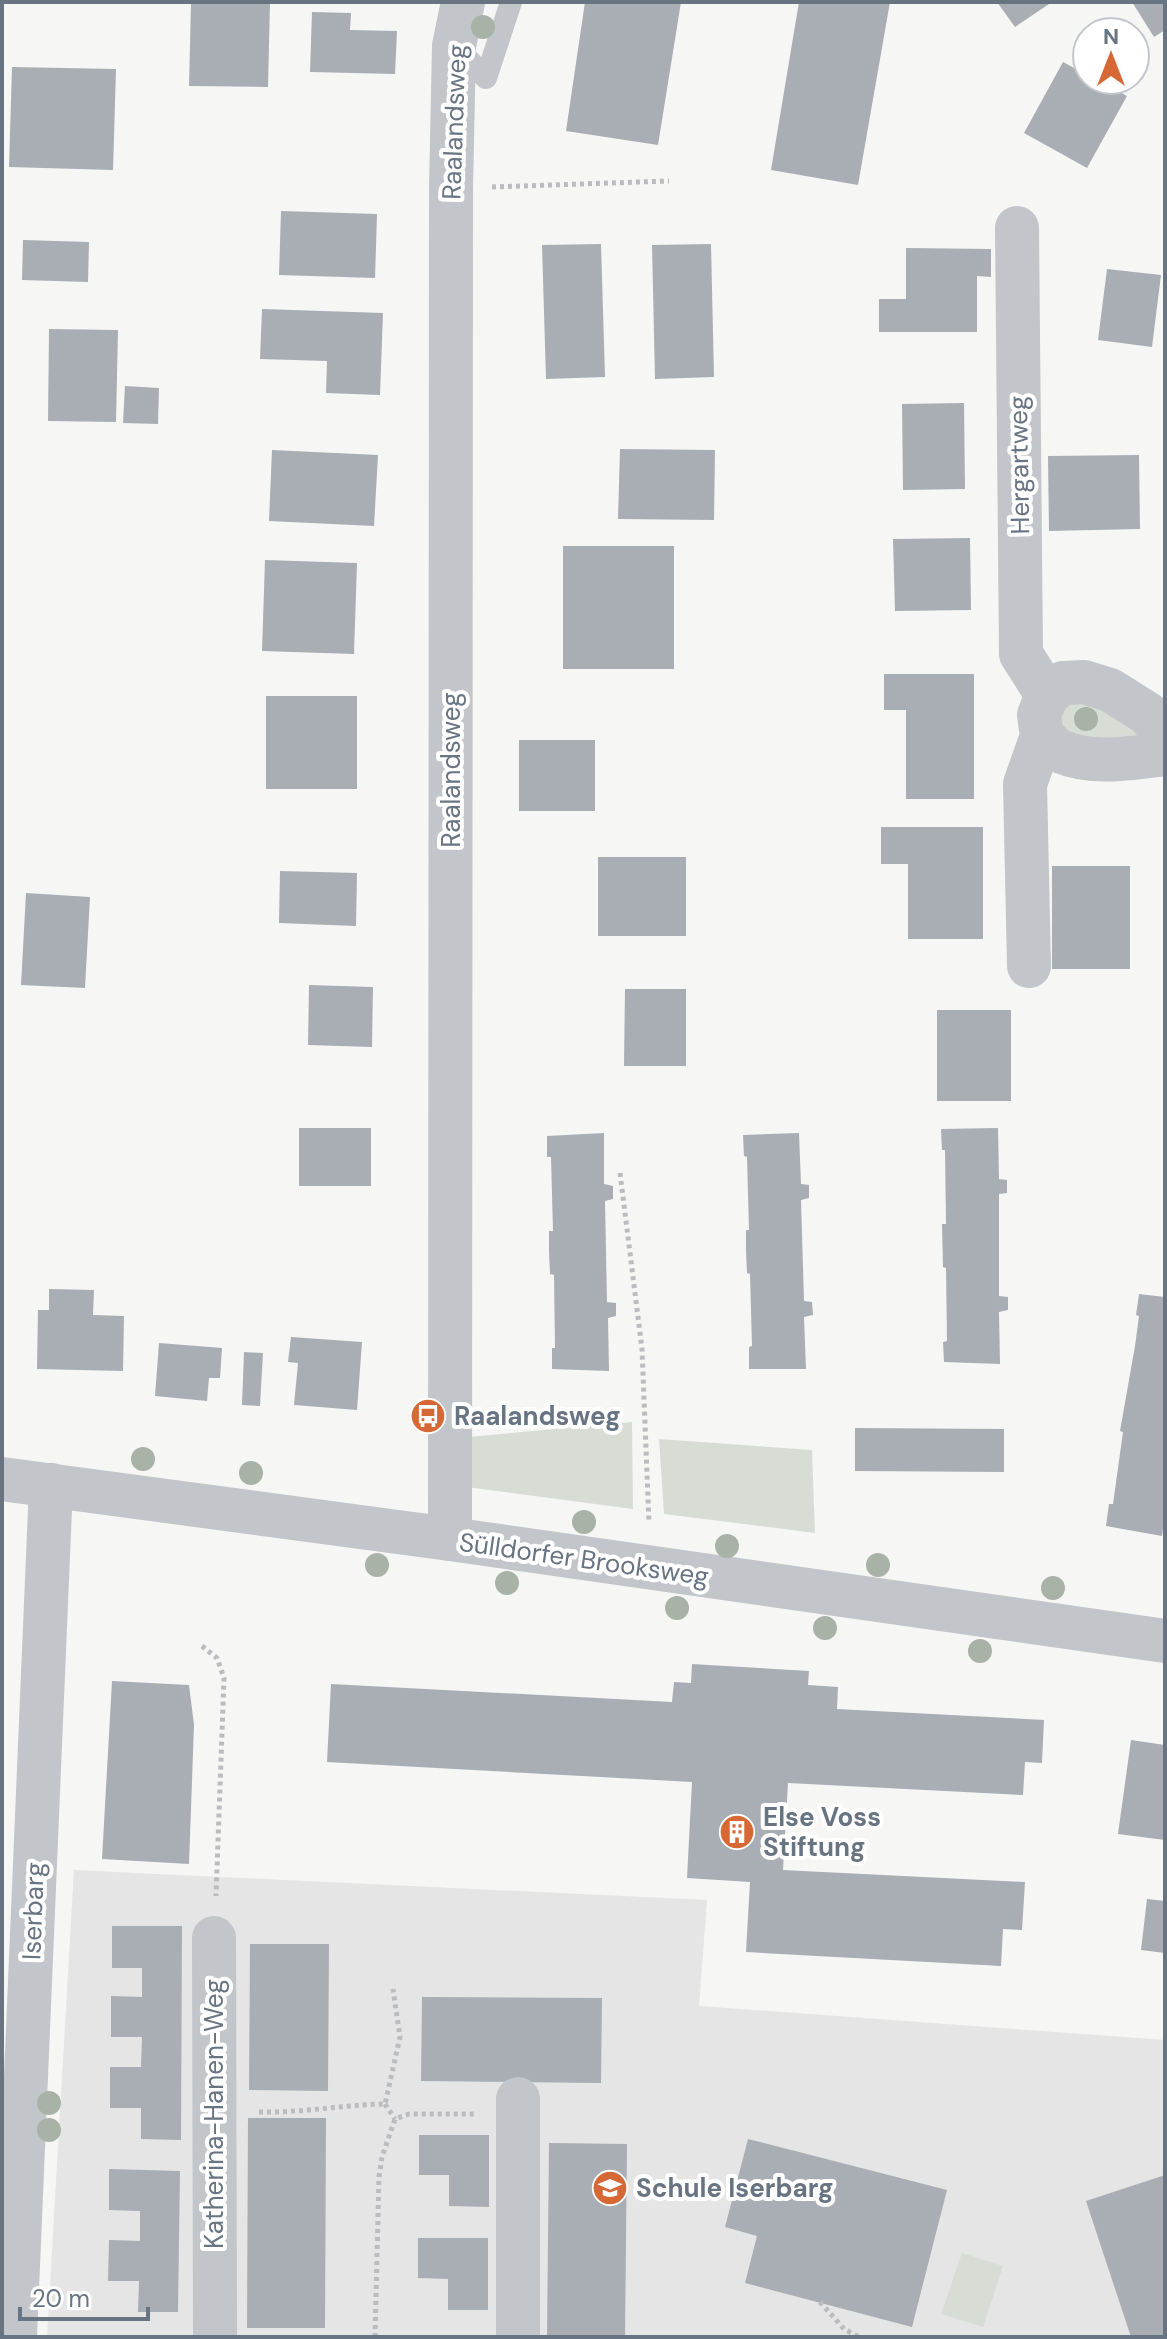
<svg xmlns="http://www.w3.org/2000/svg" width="1167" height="2339" font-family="'DM Sans',sans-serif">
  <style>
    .built { fill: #e4e5e4 }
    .green { fill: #d7ddd5 }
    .building { fill: #a8aeb4 }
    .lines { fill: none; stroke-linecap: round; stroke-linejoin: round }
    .path { stroke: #babcbf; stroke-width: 5; stroke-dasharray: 4 4; stroke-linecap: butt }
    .service { stroke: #c2c5c9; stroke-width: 22 }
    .minor { stroke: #c2c5c9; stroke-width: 44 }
    .tertiary { stroke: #c2c5c9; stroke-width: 44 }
    .tree { fill: #a8b2a6 }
    .labels { text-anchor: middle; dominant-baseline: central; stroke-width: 8; stroke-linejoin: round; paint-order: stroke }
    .street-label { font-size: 26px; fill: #687482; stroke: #fff }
    .poi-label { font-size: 26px; font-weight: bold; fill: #687482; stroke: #fff; text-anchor: start }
  </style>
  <rect width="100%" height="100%" fill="#f6f6f4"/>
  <!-- built -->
  <polygon class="built" points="74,1870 707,1900 699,2006 1165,2040 1165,2337 47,2337"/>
  <!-- green -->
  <g class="green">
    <polygon points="1074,698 1135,723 1139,739 1077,738 1061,725 1059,713"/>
    <polygon points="632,1422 633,1509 467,1487 468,1437"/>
    <polygon points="659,1439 812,1450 815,1533 664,1514"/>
    <polygon points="962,2253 1003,2266 983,2327 941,2314"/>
  </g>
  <!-- building -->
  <g class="building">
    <polygon points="191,2 270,2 268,87 189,86"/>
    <polygon points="585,2 681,2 658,145 566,131"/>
    <polygon points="799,2 890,2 858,185 771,170"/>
    <polygon points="997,2 1052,2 1015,27"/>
    <polygon points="1132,2 1165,2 1165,30 1154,37"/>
    <polygon points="312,12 351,13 350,30 397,31 395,74 310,72"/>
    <polygon points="1063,62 1087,75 1087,80 1097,80 1127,96 1087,168 1024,133"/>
    <polygon points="12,67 116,69 113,170 9,167"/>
    <polygon points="281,211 377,214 375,278 279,275"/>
    <polygon points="23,240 89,242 88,282 22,280"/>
    <polygon points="601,244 605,377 546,379 542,245"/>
    <polygon points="711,244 714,377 655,379 652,245"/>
    <polygon points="906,248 991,249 991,277 977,276 977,332 879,332 879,299 906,299"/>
    <polygon points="1107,269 1161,275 1152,347 1098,340"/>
    <polygon points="262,309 383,313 380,395 326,393 327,361 260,359"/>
    <polygon points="49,329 118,330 116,422 48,421"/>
    <polygon points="125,386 159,388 158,424 123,423"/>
    <polygon points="964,403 965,489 903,490 902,404"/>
    <polygon points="620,449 715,450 714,520 618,519"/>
    <polygon points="272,450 378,455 374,526 269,521"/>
    <polygon points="1139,455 1140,529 1049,531 1048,456"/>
    <polygon points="970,538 971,610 895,611 893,539"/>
    <rect x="563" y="546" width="111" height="123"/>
    <polygon points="265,560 357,563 354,654 262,651"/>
    <polygon points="884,674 974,674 974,799 906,799 906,710 884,710"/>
    <rect x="266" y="696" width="91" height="93"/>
    <rect x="519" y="740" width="76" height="71"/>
    <polygon points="881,827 983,827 983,939 908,939 908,864 881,864"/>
    <rect x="598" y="857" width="88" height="79"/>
    <rect x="1052" y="866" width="78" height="103"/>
    <polygon points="280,871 357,873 356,926 279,923"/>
    <polygon points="26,893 90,897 85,988 21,985"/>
    <polygon points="309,985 373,987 372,1047 308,1045"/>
    <polygon points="625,989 686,989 686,1066 624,1066"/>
    <rect x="937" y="1010" width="74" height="91"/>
    <rect x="299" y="1128" width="72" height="58"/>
    <polygon points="998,1128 999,1179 1007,1180 1007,1193 999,1194 999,1296 1008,1297 1008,1310 999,1312 1000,1364 944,1362 943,1342 947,1341 946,1268 943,1267 942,1224 946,1224 945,1150 942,1150 941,1129"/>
    <polygon points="604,1133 604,1184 613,1186 613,1199 605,1201 607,1302 616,1303 616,1316 608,1318 609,1371 552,1369 552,1348 555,1348 554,1275 550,1274 549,1252 549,1231 553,1231 551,1157 547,1157 547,1136"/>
    <polygon points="799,1133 801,1184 809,1185 809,1198 801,1200 804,1301 812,1302 813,1315 804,1317 806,1369 749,1369 749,1347 752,1346 750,1274 747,1273 746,1251 746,1230 749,1230 747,1157 744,1156 743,1135"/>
    <polygon points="49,1289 94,1290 93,1315 124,1316 123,1371 37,1369 38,1310 49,1310"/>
    <polygon points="1139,1294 1165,1297 1165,1513 1162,1536 1106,1526 1109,1504 1113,1504 1123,1432 1120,1431 1135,1346 1139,1316 1136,1315"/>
    <polygon points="291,1337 362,1342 357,1410 294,1405 298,1363 288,1362"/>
    <polygon points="159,1343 222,1348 220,1378 209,1378 207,1401 155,1396"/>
    <polygon points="244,1352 263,1353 260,1406 242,1405"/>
    <polygon points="855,1428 1004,1429 1004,1472 855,1471"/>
    <polygon points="692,1664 809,1671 808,1685 838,1687 837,1709 1044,1720 1042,1763 1025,1762 1023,1795 788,1783 783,1870 1025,1882 1022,1930 1003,1929 1001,1966 746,1952 750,1882 687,1878 692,1782 327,1762 331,1684 672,1702 674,1682 691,1683"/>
    <polygon points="112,1681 189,1685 194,1725 189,1864 102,1859"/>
    <polygon points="1131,1740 1165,1745 1165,1840 1118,1834"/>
    <polygon points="1147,1899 1165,1901 1165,1953 1141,1950"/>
    <polygon points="112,1926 182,1926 181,2140 141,2139 141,2108 110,2108 110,2067 141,2067 142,2037 111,2037 111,1996 142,1997 142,1968 112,1968"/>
    <polygon points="250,1944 329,1944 328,2091 249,2090"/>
    <polygon points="422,1997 602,1998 601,2083 421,2081"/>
    <polygon points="248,2118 326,2118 325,2328 247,2328"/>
    <polygon points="419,2135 489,2135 489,2207 449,2206 449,2175 419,2175"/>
    <polygon points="748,2139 947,2190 912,2327 745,2283 757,2236 725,2227"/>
    <polygon points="549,2143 627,2144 625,2337 547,2337"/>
    <polygon points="109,2169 180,2171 178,2312 138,2312 139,2281 108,2281 109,2240 140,2241 140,2211 109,2210"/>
    <polygon points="1165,2175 1165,2337 1131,2337 1086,2201"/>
    <polygon points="418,2238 488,2238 488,2310 448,2310 448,2279 418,2278"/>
  </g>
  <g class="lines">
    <!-- path -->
    <g class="path">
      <polyline points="492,187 669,181"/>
      <polyline points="620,1173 642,1349 649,1523"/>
      <polyline points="202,1646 217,1658 224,1678 216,1896"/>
      <polyline points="385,2104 395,2119"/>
      <path d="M259 2112C301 2113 342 2105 385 2104L400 2037 393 1989"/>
      <polyline points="820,2302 844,2329 859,2337"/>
      <polyline points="375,2337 379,2177 382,2157 395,2119 409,2114 477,2114"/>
    </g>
    <!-- service -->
    <polyline class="service" points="456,47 486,78 511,2"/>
    <!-- minor -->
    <g class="minor">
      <polyline points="1017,228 1021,654 1047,695"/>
      <path d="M1042 736C1048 741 1055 749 1062 752 1092 765 1133 758 1165 754"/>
      <polyline points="1029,966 1025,784 1042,736 1039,715 1047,695 1063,683 1084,682 1110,690 1148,714 1165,734"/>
      <polyline points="450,1539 451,189 454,46 463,2"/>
      <polyline points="214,1938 215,2337"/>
      <polyline points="518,2099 518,2337"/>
      <polyline points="15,2337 51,1485"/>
    </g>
    <!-- tertiary -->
    <polyline class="tertiary" points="2,1479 450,1539 1165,1641"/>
  </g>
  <!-- trees -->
  <g class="tree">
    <circle cx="483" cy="27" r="12"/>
    <circle cx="1086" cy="719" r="12"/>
    <circle cx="143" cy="1459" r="12"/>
    <circle cx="251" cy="1473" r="12"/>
    <circle cx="584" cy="1522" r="12"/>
    <circle cx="727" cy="1546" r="12"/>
    <circle cx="377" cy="1565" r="12"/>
    <circle cx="878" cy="1565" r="12"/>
    <circle cx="507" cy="1583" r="12"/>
    <circle cx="1053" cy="1588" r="12"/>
    <circle cx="677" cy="1608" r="12"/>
    <circle cx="825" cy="1628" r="12"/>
    <circle cx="980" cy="1651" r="12"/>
    <circle cx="49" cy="2103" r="12"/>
    <circle cx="49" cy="2130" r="12"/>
  </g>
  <!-- icons -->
  <defs>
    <symbol id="bus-disc" viewBox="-11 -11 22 22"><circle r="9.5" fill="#d56835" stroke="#fff"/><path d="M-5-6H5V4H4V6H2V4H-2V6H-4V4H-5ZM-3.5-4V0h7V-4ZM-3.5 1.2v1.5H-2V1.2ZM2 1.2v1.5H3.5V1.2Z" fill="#fff"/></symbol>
    <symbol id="building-disc" viewBox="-11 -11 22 22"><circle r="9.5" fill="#d56835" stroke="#fff"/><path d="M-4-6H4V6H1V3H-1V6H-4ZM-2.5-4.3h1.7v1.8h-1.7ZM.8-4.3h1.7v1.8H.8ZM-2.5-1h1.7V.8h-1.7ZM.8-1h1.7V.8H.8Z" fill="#fff"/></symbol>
    <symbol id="school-disc" viewBox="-11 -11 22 22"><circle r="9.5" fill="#d56835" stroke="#fff"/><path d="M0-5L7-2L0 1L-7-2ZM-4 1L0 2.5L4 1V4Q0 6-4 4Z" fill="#fff"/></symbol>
  </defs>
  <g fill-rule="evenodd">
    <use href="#bus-disc" x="408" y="1396" width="40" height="40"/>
    <use href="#building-disc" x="717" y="1812" width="40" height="40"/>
    <use href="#school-disc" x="590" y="2168" width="40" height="40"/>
  </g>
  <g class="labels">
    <!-- street labels -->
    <g class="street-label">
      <text transform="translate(454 122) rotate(-88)">Raalandsweg</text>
      <text transform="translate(1019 465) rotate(-91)">Hergartweg</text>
      <text transform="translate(451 770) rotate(-90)">Raalandsweg</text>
      <text transform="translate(584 1559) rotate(8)">Sülldorfer Brooksweg</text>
      <text transform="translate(33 1911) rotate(-88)">Iserbarg</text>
      <text transform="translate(214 2114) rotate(-90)">Katherina-Hanen-Weg</text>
    </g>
    <!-- poi labels -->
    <g class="poi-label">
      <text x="454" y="1416">Raalandsweg</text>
      <text x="763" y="1817">Else Voss<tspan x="763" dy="30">Stiftung</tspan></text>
      <text x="636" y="2188">Schule Iserbarg</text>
    </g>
  </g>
  <!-- border -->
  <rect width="1167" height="2339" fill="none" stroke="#687482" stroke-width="8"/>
  <!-- north arrow -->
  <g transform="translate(1111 56)"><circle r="38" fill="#ffffff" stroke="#c3c7cd" stroke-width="2"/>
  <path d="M0-6L14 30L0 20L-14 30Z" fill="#d56835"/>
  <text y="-12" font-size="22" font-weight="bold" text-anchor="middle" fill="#687482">N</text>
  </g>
  <!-- scale -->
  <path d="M20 2307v12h128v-12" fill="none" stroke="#687482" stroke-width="4"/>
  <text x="32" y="2307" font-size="24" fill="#687482" stroke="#ffffff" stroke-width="6" paint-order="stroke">20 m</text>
</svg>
